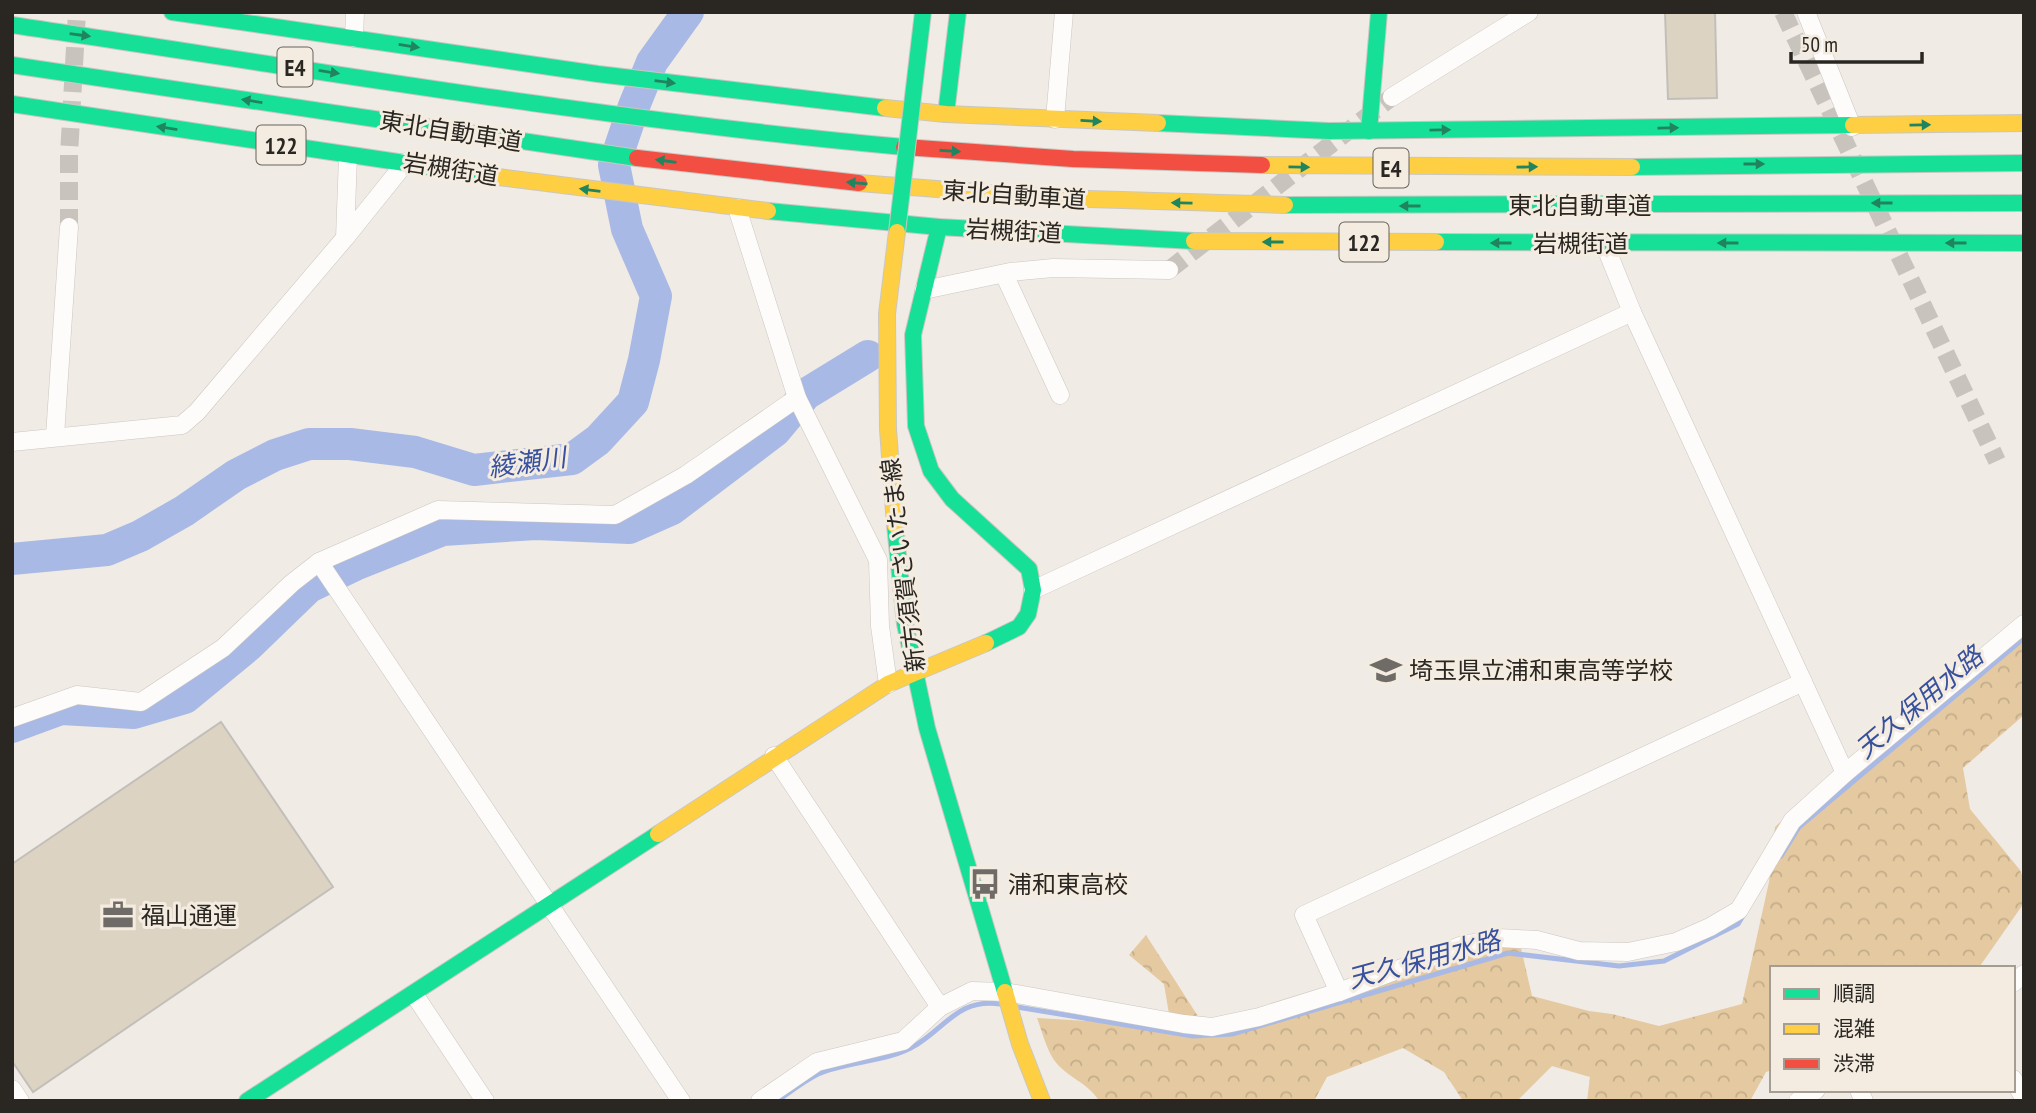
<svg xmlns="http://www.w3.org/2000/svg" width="2036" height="1113" font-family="'PT Sans Narrow','Noto Sans JP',sans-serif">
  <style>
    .forest { fill: url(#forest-crowns) }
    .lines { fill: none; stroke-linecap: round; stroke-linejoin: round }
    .stream { stroke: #a9b9e5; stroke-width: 5 }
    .river { stroke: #a9b9e5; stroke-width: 32 }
    .building { fill: #ddd3c2; stroke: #c2bfba; stroke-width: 2 }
    .street-tunnel { stroke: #c8c4bd; stroke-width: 18; stroke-dasharray: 18 9; stroke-linecap: butt }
    .street-casing { stroke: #cac7c1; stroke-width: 19 }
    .fast-casing { stroke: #cac7c1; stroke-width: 18 }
    .slow-casing { stroke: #cac7c1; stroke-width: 18 }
    .jam-casing { stroke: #cac7c1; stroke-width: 18 }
    .street { stroke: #fdfcfb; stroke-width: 18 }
    .fast { stroke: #16e098; stroke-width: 16 }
    .slow { stroke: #ffcf43; stroke-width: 16 }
    .jam { stroke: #f24e42; stroke-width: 16 }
    .fast-bridge-casing { stroke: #cac7c1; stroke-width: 18; stroke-linecap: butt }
    .slow-bridge-casing { stroke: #cac7c1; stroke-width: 18; stroke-linecap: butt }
    .fast-bridge { stroke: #16e098; stroke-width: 16 }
    .slow-bridge { stroke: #ffcf43; stroke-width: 16 }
    .oneway { fill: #20845e }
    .labels { text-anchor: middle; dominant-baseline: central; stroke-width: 6; stroke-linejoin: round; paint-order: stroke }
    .shield { fill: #f4ece0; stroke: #67625c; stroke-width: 2 }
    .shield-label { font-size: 23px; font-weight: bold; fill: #2a2723 }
    .street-label { font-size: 24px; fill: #2a2723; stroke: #f4ece0 }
    .poi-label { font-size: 24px; fill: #2a2723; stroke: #f4ece0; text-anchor: start }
    .water-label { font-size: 26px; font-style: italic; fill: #38519f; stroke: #f4ece0 }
  </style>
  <defs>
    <pattern id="forest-crowns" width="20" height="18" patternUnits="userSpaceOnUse" patternTransform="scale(1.75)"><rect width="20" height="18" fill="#e4c9a1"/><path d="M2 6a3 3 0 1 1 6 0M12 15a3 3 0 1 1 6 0" fill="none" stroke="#c4ad8a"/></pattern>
  </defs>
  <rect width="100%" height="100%" fill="#f0ebe4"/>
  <!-- forest -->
  <path class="forest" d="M2024 620V715L1963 768 1970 809 2020 870 2024 880V903L1980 966 1974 968H1772V1070L1766 1072 1750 1101H1587L1590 1077 1552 1066 1517 1101H1463L1444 1072 1403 1048 1327 1077 1314 1101H1099C1089 1083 1066 1077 1054 1060 1046 1048 1042 1031 1037 1018L1171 1026 1164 984 1129 955 1146 935 1201 1021 1213 1031 1414 971 1495 929 1520 944 1532 996 1589 1011 1612 1014 1659 1026 1742 1004 1769 882 1775 827 1833 773Z"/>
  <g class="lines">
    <!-- stream -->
    <g class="stream">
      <polyline points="1781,856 1799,827 2024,638"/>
      <polyline points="1017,1007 1193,1036 1232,1034 1508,953 1619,966 1664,961 1738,924 1744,914"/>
      <path d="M777 1101C790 1092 804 1081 818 1074 846 1061 890 1062 916 1045 946 1027 959 998 1000 1004"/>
    </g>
    <!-- river -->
    <g class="river">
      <polyline points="12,559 107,550 140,536 184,511 236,475 275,455 309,444 350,444 415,452 474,470 572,459 598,440 633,402 644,360 656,296 627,229 614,165 634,106 652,62 688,12"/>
      <polyline points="12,727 61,709 134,713 185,698 248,646 309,587 355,565 443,530 536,524 629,528 672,509 775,431 806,394 868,356"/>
    </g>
  </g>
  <!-- building -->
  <g class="building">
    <polygon points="1665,12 1715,12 1717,98 1668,99"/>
    <polygon points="221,722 333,887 33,1092 12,1061 12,864"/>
  </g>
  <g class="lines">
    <!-- street-tunnel -->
    <g class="street-tunnel">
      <polyline points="1783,12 1997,461"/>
      <polyline points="69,227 69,155 77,12"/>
      <polyline points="1169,270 1392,97"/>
    </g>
    <defs>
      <g id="street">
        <polyline points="1806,12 1852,127"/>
        <polyline points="354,38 355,12"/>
        <polyline points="1392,97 1529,12"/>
        <polyline points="1055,119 1064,12"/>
        <polyline points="737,208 797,398 878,560 880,626 888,684"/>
        <polyline points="345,238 348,156"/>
        <polyline points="1604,243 1632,312 1845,773"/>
        <polyline points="1004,274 1060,395"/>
        <polyline points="924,290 1010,272 1053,268 1169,270"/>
        <polyline points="55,436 69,227"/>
        <polyline points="12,442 182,425 197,412 345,238 406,162"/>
        <polyline points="319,562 681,1101"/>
        <polyline points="1033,590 1632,312"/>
        <polyline points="12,718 77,695 141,702 223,648 292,583 319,562 438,510 615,515 686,475 797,398"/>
        <polyline points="774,756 940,1007"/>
        <polyline points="2013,983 2024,974"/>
        <polyline points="1339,992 1304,915 1803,682"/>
        <polyline points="414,994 485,1101"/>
        <polyline points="2013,1079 2024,1098"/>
        <polyline points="12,1089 20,1101"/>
        <polyline points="1859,1090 1864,1101"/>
        <polyline points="760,1101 817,1062 903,1041 940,1007 972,991 1005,992 1184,1024 1212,1027 1259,1017 1339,992 1463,945 1499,938 1537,940 1579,951 1628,952 1676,942 1710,927 1739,910 1792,821 1845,773 2024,624"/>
        <polyline points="1798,1101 1816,1090"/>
      </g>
      <g id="fast">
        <polyline points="172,12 598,74 885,108"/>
        <path d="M12 25C309 69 605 120 904 147"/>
        <polyline points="12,65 637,158"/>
        <polyline points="12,104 498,177"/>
        <polyline points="946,114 958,12"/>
        <polyline points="1158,123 1329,131 1853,125"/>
        <polyline points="1369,131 1379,12"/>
        <polyline points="1632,167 2024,163"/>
        <polyline points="1285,205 2024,203"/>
        <polyline points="768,211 939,227 1194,241"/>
        <polyline points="939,227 913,335 916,426 931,471 952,499 1029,569 1033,590 1028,614 1019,627 986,643"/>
        <polyline points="1436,242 2024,243"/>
        <polyline points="895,525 905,624 927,728 1005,992"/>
        <polyline points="247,1101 658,834"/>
      </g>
      <g id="slow">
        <polyline points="885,108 946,114 1158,123"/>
        <polyline points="1853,125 2024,123"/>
        <polyline points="1262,165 1632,167"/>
        <polyline points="498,177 768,211"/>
        <polyline points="859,183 1055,198 1285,205"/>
        <polyline points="1194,241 1436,242"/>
        <polyline points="658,834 888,684 986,643"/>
        <polyline points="1005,992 1020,1044 1042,1101"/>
      </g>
      <g id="jam">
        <polyline points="904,147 1073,159 1262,165"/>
        <polyline points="637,158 859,183"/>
      </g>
    </defs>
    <!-- street casing -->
    <use href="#street" class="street-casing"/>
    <!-- fast casing -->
    <use href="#fast" class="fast-casing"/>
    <!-- slow casing -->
    <use href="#slow" class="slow-casing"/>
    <!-- jam casing -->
    <use href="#jam" class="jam-casing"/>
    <!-- street -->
    <use href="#street" class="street"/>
    <!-- fast -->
    <use href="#fast" class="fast"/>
    <!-- slow -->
    <use href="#slow" class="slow"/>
    <!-- jam -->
    <use href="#jam" class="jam"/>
    <defs>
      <polyline id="fast-bridge" points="897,232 923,12"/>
      <polyline id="slow-bridge" points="895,525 888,429 887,314 897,232"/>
    </defs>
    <!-- fast-bridge casing -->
    <use href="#fast-bridge" class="fast-bridge-casing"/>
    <!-- slow-bridge casing -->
    <use href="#slow-bridge" class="slow-bridge-casing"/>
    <!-- fast-bridge -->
    <use href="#fast-bridge" class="fast-bridge"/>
    <!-- slow-bridge -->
    <use href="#slow-bridge" class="slow-bridge"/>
  </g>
  <!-- one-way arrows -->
  <defs><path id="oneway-solid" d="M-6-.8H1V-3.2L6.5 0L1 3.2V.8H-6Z" transform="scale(1.75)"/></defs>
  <g class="oneway">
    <use href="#oneway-solid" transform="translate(80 35) rotate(8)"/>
    <use href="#oneway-solid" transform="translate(409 46) rotate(9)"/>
    <use href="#oneway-solid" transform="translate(329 72) rotate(9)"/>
    <use href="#oneway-solid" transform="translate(665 82) rotate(7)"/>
    <use href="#oneway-solid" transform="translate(252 101) rotate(-171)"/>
    <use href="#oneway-solid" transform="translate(1091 121) rotate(3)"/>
    <use href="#oneway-solid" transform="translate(1920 125) rotate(-1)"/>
    <use href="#oneway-solid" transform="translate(167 128) rotate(-171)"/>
    <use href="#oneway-solid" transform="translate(1668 128) rotate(-1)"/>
    <use href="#oneway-solid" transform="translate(1440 130) rotate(-1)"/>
    <use href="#oneway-solid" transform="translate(950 151) rotate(4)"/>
    <use href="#oneway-solid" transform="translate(666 161) rotate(-172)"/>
    <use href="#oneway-solid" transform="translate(1754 164)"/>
    <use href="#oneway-solid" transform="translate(1299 167) rotate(1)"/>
    <use href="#oneway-solid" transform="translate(1527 167) rotate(-1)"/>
    <use href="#oneway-solid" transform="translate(857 183) rotate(-175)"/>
    <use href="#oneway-solid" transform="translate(590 190) rotate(-173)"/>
    <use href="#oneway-solid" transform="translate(1182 203) rotate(-179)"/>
    <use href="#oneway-solid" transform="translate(1882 203) rotate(180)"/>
    <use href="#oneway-solid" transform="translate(1410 206) rotate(180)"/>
    <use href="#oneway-solid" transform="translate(1273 242) rotate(-180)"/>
    <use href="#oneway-solid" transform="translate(1501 243) rotate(-180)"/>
    <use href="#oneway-solid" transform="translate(1728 243) rotate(180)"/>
    <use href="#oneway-solid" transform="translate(1956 243) rotate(-180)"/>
  </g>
  <!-- icons -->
  <defs>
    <symbol id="school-bare" viewBox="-9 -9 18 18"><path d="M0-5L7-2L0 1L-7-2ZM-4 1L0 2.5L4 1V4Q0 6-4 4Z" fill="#6f6c67" stroke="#f4ece0" stroke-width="2.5" paint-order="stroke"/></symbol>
    <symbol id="bus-bare" viewBox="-9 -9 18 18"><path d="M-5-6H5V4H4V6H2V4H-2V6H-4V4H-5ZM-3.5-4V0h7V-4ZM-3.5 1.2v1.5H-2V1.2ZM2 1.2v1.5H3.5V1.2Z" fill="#6f6c67" stroke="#f4ece0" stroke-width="2.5" paint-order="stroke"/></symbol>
    <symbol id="office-bare" viewBox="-9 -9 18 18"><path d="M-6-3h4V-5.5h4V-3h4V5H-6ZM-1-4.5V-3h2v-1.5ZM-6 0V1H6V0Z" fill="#6f6c67" stroke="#f4ece0" stroke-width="2.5" paint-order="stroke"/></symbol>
  </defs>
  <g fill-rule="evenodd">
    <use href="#school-bare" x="1364" y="648" width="44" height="44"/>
    <use href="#bus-bare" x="963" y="862" width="44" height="44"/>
    <use href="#office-bare" x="96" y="893" width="44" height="44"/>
  </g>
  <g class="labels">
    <!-- shield labels -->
    <g class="shield">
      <rect x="277.5" y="47.5" width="35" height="39" rx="5"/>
      <rect x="256.5" y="125.5" width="49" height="39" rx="5"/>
      <rect x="1373.5" y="148.5" width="35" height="39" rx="5"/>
      <rect x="1339.5" y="222.5" width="49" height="39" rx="5"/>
    </g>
    <g class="shield-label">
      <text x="295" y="67">E4</text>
      <text x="281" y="145">122</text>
      <text x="1391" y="168">E4</text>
      <text x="1364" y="242">122</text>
    </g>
    <!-- street labels -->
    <g class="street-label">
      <text transform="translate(451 131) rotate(9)">東北自動車道</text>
      <text transform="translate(451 169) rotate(9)">岩槻街道</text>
      <text transform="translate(1014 195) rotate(4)">東北自動車道</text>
      <text x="1580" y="205">東北自動車道</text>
      <text transform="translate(1014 231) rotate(3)">岩槻街道</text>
      <text x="1581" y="243">岩槻街道</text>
      <text transform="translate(903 565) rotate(-97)">新方須賀さいたま線</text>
    </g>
    <!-- poi labels -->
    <g class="poi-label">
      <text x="1409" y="670">埼玉県立浦和東高等学校</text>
      <text x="1008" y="884">浦和東高校</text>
      <text x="141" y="915">福山通運</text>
    </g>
    <!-- water labels -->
    <g class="water-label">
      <text transform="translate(527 462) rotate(-8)">綾瀬川</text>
      <text transform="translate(1919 702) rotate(-40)">天久保用水路</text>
      <text transform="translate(1424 959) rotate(-15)">天久保用水路</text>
    </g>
  </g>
  <!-- border -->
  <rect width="2036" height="1113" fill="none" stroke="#2a2723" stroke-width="28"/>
  <!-- legend -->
  <rect x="1770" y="966" width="245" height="126" fill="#f4ece0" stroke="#a39d94" stroke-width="2"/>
  <rect x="1784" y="989" width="35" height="10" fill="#16e098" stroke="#a39d94" stroke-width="2"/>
  <text x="1833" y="1001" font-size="21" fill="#2a2723">順調</text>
  <rect x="1784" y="1024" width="35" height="10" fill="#ffcf43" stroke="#a39d94" stroke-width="2"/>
  <text x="1833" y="1036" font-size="21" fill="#2a2723">混雑</text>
  <rect x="1784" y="1059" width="35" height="10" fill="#f24e42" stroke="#a39d94" stroke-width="2"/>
  <text x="1833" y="1071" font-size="21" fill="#2a2723">渋滞</text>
  <!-- scale -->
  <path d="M1791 52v10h131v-10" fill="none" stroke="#2a2723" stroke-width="3.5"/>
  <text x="1801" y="52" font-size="21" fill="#2a2723" stroke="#f4ece0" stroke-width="5" paint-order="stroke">50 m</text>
</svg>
